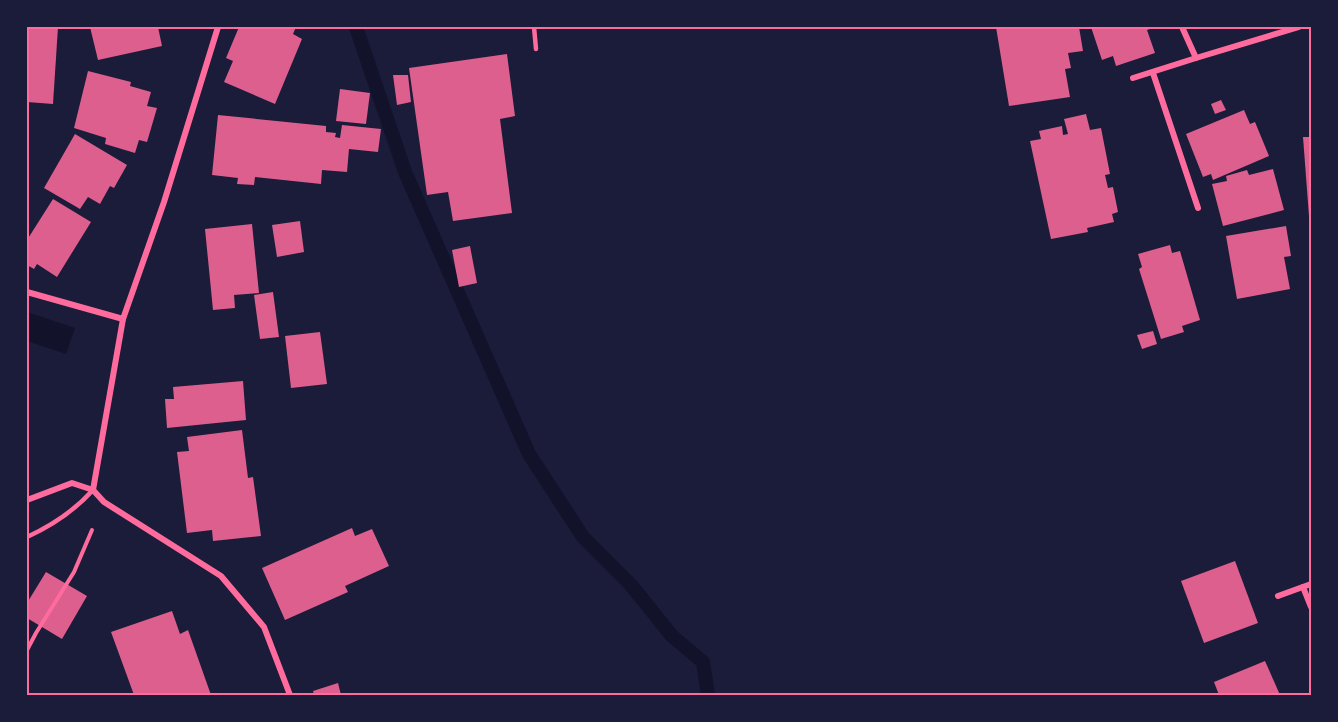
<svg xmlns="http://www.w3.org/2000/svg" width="1338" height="722" font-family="'Sofia Sans Condensed',sans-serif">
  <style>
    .water { fill: #12122b }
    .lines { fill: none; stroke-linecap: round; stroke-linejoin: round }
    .stream { stroke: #12122b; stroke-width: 14 }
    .building { fill: #dd5f8e }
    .path { stroke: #ff6b9d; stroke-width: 4 }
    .service { stroke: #ff6b9d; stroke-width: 4.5 }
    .minor { stroke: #ff6b9d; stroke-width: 6 }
    .neatline { fill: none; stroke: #ff6b9d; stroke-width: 2 }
  </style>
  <rect width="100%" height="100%" fill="#1b1b3a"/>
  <!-- water -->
  <polygon class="water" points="27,312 75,328 66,354 27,341"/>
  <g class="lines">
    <!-- stream -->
    <polyline class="stream" points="356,27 405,172 529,454 583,537 631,585 672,636 703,662 708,695"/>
  </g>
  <!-- building -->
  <g class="building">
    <polygon points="27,27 58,27 53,104 27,102"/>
    <polygon points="90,27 158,27 162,46 98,60"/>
    <polygon points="239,27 296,27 293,34 302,39 275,104 224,82 233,61 226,58"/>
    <polygon points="996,27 1079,27 1083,51 1068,53 1071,68 1065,69 1070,97 1009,106"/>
    <polygon points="1091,27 1156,27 1147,30 1155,53 1116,66 1113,56 1102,60"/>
    <polygon points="507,54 515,116 500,119 512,213 453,221 448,192 427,195 409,68"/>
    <polygon points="88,71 131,82 130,86 151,92 147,106 157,108 147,142 139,140 135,153 105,144 106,138 74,128"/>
    <polygon points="393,75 408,75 411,102 397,105"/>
    <polygon points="340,89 370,93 366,124 336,121"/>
    <polygon points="1221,100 1226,110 1215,114 1211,104"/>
    <polygon points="1244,110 1250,124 1255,122 1269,156 1213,180 1211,174 1203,177 1186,134"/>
    <polygon points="1086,114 1090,130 1101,128 1110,174 1105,175 1108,188 1113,187 1118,212 1112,214 1114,222 1087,228 1088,232 1051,239 1030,141 1041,139 1039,131 1062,126 1063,135 1068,134 1064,119"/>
    <polygon points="218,115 326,126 326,132 336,133 335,137 340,138 342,125 381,129 378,152 349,149 347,172 322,170 321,184 255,177 254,185 237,184 238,178 212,175"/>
    <polygon points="75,134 127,165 114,188 110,186 100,204 88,197 80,209 44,188"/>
    <polygon points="1303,137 1311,137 1311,216 1309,216"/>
    <polygon points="1273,169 1284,210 1223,226 1212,184 1227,181 1226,176 1247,170 1249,175"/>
    <polygon points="53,199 91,222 57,277 37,264 34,269 27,265 27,240"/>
    <polygon points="300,221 304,252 277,257 272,225"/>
    <polygon points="252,224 259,293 234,295 235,308 213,310 205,229"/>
    <polygon points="1286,226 1291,256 1284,257 1290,289 1237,299 1226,236"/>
    <polygon points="1170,245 1172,253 1180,251 1200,320 1182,326 1184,332 1161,339 1139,269 1142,267 1138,254"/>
    <polygon points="470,246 477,283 459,287 452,250"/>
    <polygon points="273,292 279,337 260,339 254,295"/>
    <polygon points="1153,331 1157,344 1142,349 1137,335"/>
    <polygon points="320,332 327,384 291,388 285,336"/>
    <polygon points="243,381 246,420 167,428 165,399 174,399 173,387"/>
    <polygon points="242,430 248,478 253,477 261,536 213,541 212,530 187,533 177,452 189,451 187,437"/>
    <polygon points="352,528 355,536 372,529 389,566 345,586 348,592 285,620 262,568"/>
    <polygon points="1235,561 1258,623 1204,643 1181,581"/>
    <polygon points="46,572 87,596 62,639 27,618 27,603"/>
    <polygon points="172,611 180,634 188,630 211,695 134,695 111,632"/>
    <polygon points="1265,661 1280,695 1219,695 1214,682"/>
    <polygon points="338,683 341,695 314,695 313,691"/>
  </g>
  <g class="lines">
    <!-- path -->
    <polyline class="path" points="27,650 36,633 74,572 92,530"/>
    <!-- service -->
    <g class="service">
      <polyline points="534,27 536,49"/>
      <path d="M27 537C51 526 75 510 93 490"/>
    </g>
    <!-- minor -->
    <g class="minor">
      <polyline points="218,27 164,202 123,319 93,490 104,502 221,576 264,627 290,695"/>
      <polyline points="1182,27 1196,58 1299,27"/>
      <polyline points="1153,73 1198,208"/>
      <polyline points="1133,78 1196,58"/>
      <polyline points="27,292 123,319"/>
      <polyline points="27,500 72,483 93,490"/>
      <polyline points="1303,587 1311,607"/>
      <polyline points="1278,596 1311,584"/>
    </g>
  </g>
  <!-- border -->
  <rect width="1338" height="722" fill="none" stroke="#1b1b3a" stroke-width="57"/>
  <rect x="28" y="28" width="1282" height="666" class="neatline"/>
</svg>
